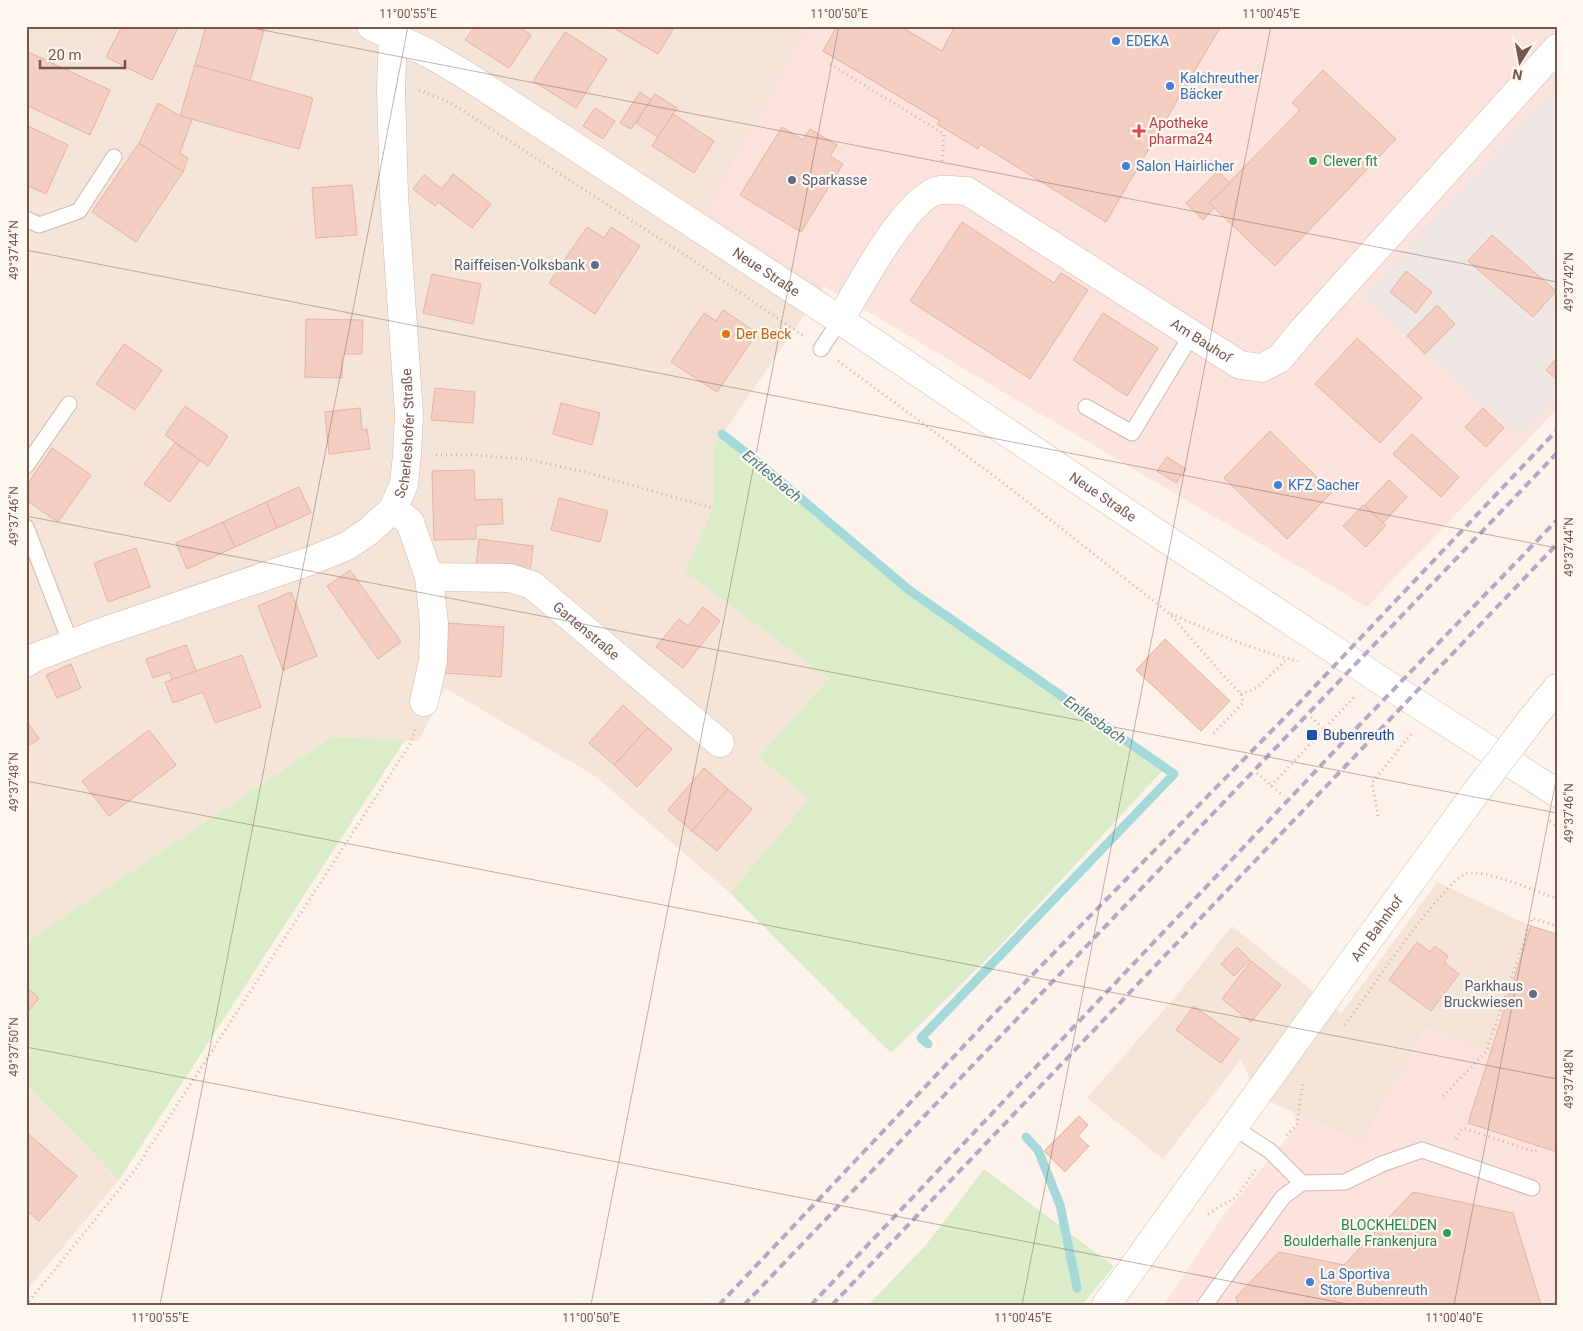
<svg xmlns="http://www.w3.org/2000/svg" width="1583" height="1331" font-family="Roboto,sans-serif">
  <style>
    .residential { fill: #f5e4d8 }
    .commercial { fill: #fde3de }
    .industrial { fill: #eee7e3 }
    .green { fill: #dbecc8 }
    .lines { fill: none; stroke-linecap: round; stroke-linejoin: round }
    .stream { stroke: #a4d9da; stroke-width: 9 }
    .building { fill: #f3cec1; stroke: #e6b2a1 }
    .lane-casing { stroke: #d0b9af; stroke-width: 17 }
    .street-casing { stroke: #d0b9af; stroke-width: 29 }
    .secondary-casing { stroke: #d6bbaf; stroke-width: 29 }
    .path { stroke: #d9b1a4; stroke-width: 3; stroke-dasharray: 1 4; stroke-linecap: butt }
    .lane { stroke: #fff; stroke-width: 15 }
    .street { stroke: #fff; stroke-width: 28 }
    .secondary { stroke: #fff; stroke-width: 28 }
    .rail { stroke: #b4a7c8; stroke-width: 4; stroke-dasharray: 8 5; stroke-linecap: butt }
    .secondary-bridge-casing { stroke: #d6bbaf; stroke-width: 29; stroke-linecap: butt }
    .secondary-bridge { stroke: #fff; stroke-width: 28 }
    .ticks { fill: none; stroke: #79564c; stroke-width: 1; stroke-opacity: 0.45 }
    .shop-dot { fill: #3f7fe0; stroke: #fff8f1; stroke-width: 2 }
    .health-dot { fill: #e0444e; stroke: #fff8f1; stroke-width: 2 }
    .leisure-dot { fill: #2e9e5b; stroke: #fff8f1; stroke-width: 2 }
    .service-dot { fill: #5c6f8a; stroke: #fff8f1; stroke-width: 2 }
    .food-dot { fill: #e8710a; stroke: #fff8f1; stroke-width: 2 }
    .transit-dot { fill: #1a4fb4; stroke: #fff8f1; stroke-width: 2 }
    .labels { text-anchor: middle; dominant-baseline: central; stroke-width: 4.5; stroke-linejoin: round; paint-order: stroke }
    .shop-label { font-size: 14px; fill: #366cbe; stroke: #fff8f1; text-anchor: start }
    .health-label { font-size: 14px; fill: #be3a42; stroke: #fff8f1; text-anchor: start }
    .leisure-label { font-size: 14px; fill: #27864d; stroke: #fff8f1; text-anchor: start }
    .service-label { font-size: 14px; fill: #4e5e75; stroke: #fff8f1; text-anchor: end }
    .street-label { font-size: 14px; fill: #79564c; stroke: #fff8f1 }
    .food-label { font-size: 14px; fill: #c56008; stroke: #fff8f1; text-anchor: start }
    .transit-label { font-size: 14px; fill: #164399; stroke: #fff8f1; text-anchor: start }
    .water-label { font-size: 15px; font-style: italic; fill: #3f7c7e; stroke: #fff8f1 }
    .neatline { fill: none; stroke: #79564c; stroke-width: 2 }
    .ticks-label { font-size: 12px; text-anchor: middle; fill: #79564c }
  </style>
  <rect width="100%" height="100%" fill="#fdf3ea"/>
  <!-- residential -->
  <g class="residential">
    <polygon points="26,26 809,26 707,211 824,286 713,448 713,508 685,572 829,678 759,757 809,799 730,893 595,776 445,688 419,741 332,737 26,942"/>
    <polygon points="1437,882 1531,926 1490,1054 1426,1027 1362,1143 1257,1096 1241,1059 1163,1159 1087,1098 1183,988 1232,926 1341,1014"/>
    <polygon points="26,1084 119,1180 26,1291"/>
  </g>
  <!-- commercial -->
  <g class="commercial">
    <polygon points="809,26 1557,26 1557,409 1367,607 824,286 706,212"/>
    <polygon points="1557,934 1557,1305 1164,1305 1220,1220 1297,1125 1292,1112 1362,1143 1426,1027 1491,1054"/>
  </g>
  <!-- industrial -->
  <polygon class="industrial" points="1557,87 1557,399 1520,439 1362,296"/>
  <!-- green -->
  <g class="green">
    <polygon points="722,434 754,459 909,590 1165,768 998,948 891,1053 730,893 809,799 759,757 829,678 685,572 713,508 713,448"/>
    <polygon points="332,737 405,740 119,1180 26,1084 26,942"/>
    <polygon points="984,1169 1114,1266 1082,1305 868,1305 926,1245"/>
  </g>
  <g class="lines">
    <!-- stream -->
    <g class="stream">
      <polyline points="722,434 754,459 909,590 1174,774 921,1038 928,1044"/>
      <polyline points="1026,1137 1038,1150 1060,1205 1077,1288"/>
    </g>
  </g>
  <!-- building -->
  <g class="building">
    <polygon points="122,26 179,26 152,80 106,57"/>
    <polygon points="206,26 265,26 250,81 195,65"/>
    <polygon points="475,26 518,26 531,35 509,68 465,40"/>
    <polygon points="610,26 675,26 658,54"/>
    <polygon points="837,26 900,26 942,51 955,26 1221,26 1106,222 980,144 978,149 937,124 940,121 823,51"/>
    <polygon points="565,32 607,59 576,108 533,81"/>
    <polygon points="26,51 110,90 90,135 26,105"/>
    <polygon points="195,65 313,98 299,149 180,116"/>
    <polygon points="1323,70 1396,139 1275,266 1209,203 1300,110 1292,103"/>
    <polygon points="640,92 651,100 631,129 620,123"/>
    <polygon points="655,94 677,108 658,137 636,123"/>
    <polygon points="158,103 180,116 192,119 180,153 188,158 183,172 139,143"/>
    <polygon points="595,108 615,121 603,139 583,126"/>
    <polygon points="673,114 714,141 694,173 652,146"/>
    <polygon points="26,125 68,145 46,194 26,185"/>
    <polygon points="782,127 803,140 810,129 837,145 830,156 843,164 801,232 740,195"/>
    <polygon points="139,143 183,172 136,242 92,212"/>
    <polygon points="1218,171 1230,183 1209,203 1214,208 1203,220 1186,203"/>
    <polygon points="453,174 491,204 472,228 438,202 435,206 413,189 424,175 442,189"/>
    <polygon points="352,185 357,235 316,238 312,188"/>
    <polygon points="962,222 1054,283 1061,273 1088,290 1030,379 910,301"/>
    <polygon points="587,227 604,238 611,227 640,246 595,314 549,283"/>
    <polygon points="1492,235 1556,291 1533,317 1468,261"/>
    <polygon points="1406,271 1432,292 1416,313 1390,292"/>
    <polygon points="432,274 481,284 473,324 423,313"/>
    <polygon points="1437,305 1455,324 1425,354 1407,336"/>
    <polygon points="723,310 757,333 717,392 671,362 704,313 716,321"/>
    <polygon points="1103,313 1158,348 1127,396 1073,360"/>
    <polygon points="306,319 363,320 362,354 342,354 342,378 305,377"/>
    <polygon points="1357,338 1422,398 1380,443 1315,384"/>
    <polygon points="124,344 162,370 135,410 96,384"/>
    <polygon points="1557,358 1557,380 1546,370"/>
    <polygon points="435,388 475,392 473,423 431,420"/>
    <polygon points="561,403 600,413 592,445 553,434"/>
    <polygon points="185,406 228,436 208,466 165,435"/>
    <polygon points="360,408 362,430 367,429 370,449 329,454 325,412"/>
    <polygon points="1483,408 1504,428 1486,447 1465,427"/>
    <polygon points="1270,431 1332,492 1287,539 1224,478"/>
    <polygon points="1412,434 1459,477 1441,497 1393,454"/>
    <polygon points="175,443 200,460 170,502 144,484"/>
    <polygon points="52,448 91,475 58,522 26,500 26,486"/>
    <polygon points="1167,457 1186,469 1176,483 1157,471"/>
    <polygon points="474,470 475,500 502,499 503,524 476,525 476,539 434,540 432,471"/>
    <polygon points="1389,480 1407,497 1383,523 1365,505"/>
    <polygon points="299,487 311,513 277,528 266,502"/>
    <polygon points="559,498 608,511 600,542 551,530"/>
    <polygon points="266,502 277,528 235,547 223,522"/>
    <polygon points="1363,505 1386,525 1366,547 1343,526"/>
    <polygon points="223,522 235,547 187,569 176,543"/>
    <polygon points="479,539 533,546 530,573 476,567"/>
    <polygon points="136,548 150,587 108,602 94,563"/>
    <polygon points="350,570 401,642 378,659 327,586"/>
    <polygon points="291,592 317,656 283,670 258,606"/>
    <polygon points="703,607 720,621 683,668 656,647 679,619 688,626"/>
    <polygon points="448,623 504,627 501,677 444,673"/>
    <polygon points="1165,639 1230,701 1201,731 1136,670"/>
    <polygon points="186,645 196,671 172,680 170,672 153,678 146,659"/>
    <polygon points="242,655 261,707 215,723 203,692 173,703 165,682"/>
    <polygon points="71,664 81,688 57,698 46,675"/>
    <polygon points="623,705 648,728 614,765 589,743"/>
    <polygon points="26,720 39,739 26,747"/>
    <polygon points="648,728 672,749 637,787 614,765"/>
    <polygon points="149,730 176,765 109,816 82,781"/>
    <polygon points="704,768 728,789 692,831 668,810"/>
    <polygon points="728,789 752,809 717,851 692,831"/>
    <polygon points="1531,926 1557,934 1557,1152 1468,1123"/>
    <polygon points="1417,942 1430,952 1435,946 1448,956 1444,962 1459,974 1431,1011 1389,980"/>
    <polygon points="1237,947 1250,960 1234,976 1221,964"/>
    <polygon points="1251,961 1281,985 1251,1022 1222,999"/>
    <polygon points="26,987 39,998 26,1014"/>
    <polygon points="1194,1006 1239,1039 1221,1063 1176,1030"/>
    <polygon points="1079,1116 1088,1125 1078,1136 1089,1146 1065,1172 1044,1151"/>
    <polygon points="26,1132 77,1176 39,1221 26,1210"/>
    <polygon points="1413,1192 1513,1213 1541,1305 1238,1305 1236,1297 1279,1252 1344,1265"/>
  </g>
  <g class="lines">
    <defs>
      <g id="lane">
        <polyline points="26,219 39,225 79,211 114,157"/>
        <polyline points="821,349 840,320"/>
        <polyline points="1086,407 1132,433 1192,334"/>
        <polyline points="26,466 69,404"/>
        <polyline points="26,527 71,644"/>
        <polyline points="1233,1127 1270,1151 1302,1183 1345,1182 1382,1164 1422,1150 1532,1188"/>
        <polyline points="1205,1305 1283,1197 1302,1183"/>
      </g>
      <g id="street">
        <path id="s1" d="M840 320C857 291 907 195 940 190 949 189 959 191 967 191L1240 365 1262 368 1279 359 1304 329 1557 48"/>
        <polyline points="393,509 410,522 429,577 434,623 433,661 424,702"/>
        <path id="s2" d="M429 577 510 578 532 585 720 743"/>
        <path id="s3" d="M26 663 36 657 99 633 310 561 347 546 369 531 393 509 404 484 407 455 409 414 394 195 391 89 393 35 396 26"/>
      </g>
      <g id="secondary">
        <path id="s4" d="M371 26 428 53 464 74 840 320 1154 531 1380 680 1557 793"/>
        <polyline points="1531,720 1557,688"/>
        <path id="s5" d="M1106 1305 1350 965 1477 791"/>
      </g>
    </defs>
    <!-- lane casing -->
    <use href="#lane" class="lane-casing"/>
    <!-- street casing -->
    <use href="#street" class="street-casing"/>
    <!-- secondary casing -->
    <use href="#secondary" class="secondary-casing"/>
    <!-- path -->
    <g class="path">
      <polyline points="830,64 944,134 942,162"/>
      <polyline points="419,90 451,103 691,259 805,337"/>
      <polyline points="838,361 1001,481 1170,614 1221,673 1241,694 1243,703 1211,736"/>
      <polyline points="436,455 472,455 526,459 585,472 713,508"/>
      <path d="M1171 614C1213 632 1254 651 1298 661"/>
      <polyline points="1241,694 1257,688 1287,659"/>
      <polyline points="1311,717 1335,739"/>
      <polyline points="1257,773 1283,796"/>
      <polyline points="1271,786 1354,697"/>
      <polyline points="1378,816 1372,783 1412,733"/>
      <polyline points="1550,821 1557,826"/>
      <path d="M1345 1025C1364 999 1443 881 1466 874 1484 868 1538 892 1557 899"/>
      <polyline points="1443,1096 1486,1052 1532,918 1557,926"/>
      <polyline points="1286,1135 1297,1125 1303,1082"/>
      <polyline points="1456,1139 1463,1128 1535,1152 1538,1146"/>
      <polyline points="1208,1214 1236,1197 1257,1168"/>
      <polyline points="26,1305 135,1170 410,744 416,727"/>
    </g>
    <!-- lane -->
    <use href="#lane" class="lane"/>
    <!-- street -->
    <use href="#street" class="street"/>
    <!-- secondary -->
    <use href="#secondary" class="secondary"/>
    <!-- rail -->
    <g class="rail">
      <polyline points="719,1305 993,1015 1301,701 1557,430"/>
      <polyline points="744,1305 1557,453"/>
      <polyline points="811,1305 1344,741 1557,520"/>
      <polyline points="832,1305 1557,544"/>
    </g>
    <defs>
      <polyline id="secondary-bridge" points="1477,791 1531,720"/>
    </defs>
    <!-- secondary-bridge casing -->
    <use href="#secondary-bridge" class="secondary-bridge-casing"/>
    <!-- secondary-bridge -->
    <use href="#secondary-bridge" class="secondary-bridge"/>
  </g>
  <!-- ticks -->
  <path class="ticks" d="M242 26 1557 282M26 250 1557 548M26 516 1557 813M26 781 1557 1079M26 1047 1352 1305M160 1305 408 26M591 1305 839 26M1022 1305 1271 26M1454 1305 1557 775"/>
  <!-- markers -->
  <g class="shop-dot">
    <circle cx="1116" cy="41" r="5"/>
    <circle cx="1170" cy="86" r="5"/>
    <circle cx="1126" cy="166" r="5"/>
    <circle cx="1278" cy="485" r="5"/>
    <circle cx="1310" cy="1282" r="5"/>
  </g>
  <path class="health-dot" d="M1136.5 123.5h5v5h5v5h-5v5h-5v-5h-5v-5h5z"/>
  <g class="leisure-dot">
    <circle cx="1313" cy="161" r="5"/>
    <circle cx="1447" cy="1233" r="5"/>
  </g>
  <g class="service-dot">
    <circle cx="792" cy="180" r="5"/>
    <circle cx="595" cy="265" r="5"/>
    <circle cx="1533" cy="994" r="5"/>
  </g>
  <circle class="food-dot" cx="726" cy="334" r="5"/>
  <rect class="transit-dot" x="1306" y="729" width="12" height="12" rx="2.5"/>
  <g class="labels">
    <!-- shop labels -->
    <g class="shop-label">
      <text x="1126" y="41">EDEKA</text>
      <text x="1180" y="78">Kalchreuther<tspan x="1180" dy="16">Bäcker</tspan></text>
      <text x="1136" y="166">Salon Hairlicher</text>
      <text x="1288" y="485">KFZ Sacher</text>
      <text x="1320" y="1274">La Sportiva<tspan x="1320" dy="16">Store Bubenreuth</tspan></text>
    </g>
    <!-- health labels -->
    <g class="health-label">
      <text x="1149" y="123">Apotheke<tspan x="1149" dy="16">pharma24</tspan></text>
    </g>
    <!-- leisure labels -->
    <g class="leisure-label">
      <text x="1323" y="161">Clever fit</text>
      <text x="1437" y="1225" text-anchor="end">BLOCKHELDEN<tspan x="1437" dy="16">Boulderhalle Frankenjura</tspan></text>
    </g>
    <!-- service labels -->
    <g class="service-label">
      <text x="802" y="180" text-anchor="start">Sparkasse</text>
      <text x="585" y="265">Raiffeisen-Volksbank</text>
      <text x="1523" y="986">Parkhaus<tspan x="1523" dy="16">Bruckwiesen</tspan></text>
    </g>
    <!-- street labels -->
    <g class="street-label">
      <text stroke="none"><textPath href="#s4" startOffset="466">Neue Straße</textPath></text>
      <text stroke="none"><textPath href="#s1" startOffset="472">Am Bauhof</textPath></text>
      <text stroke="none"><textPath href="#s3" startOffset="479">Scherleshofer Straße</textPath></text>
      <text stroke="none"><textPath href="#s4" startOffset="871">Neue Straße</textPath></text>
      <text stroke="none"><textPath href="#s2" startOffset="175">Gartenstraße</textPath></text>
      <text stroke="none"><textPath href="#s5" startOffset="464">Am Bahnhof</textPath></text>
    </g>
    <!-- food labels -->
    <g class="food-label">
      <text x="736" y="334">Der Beck</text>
    </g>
    <!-- transit labels -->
    <g class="transit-label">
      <text x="1323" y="735">Bubenreuth</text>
    </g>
    <!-- water labels -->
    <g class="water-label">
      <text transform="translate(772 476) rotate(40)">Entlesbach</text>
      <text transform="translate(1095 720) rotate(35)">Entlesbach</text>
    </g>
  </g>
  <!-- border -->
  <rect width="1583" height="1331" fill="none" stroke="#fff8f1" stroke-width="55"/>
  <!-- north arrow -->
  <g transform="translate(1520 62) rotate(191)" stroke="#fff8f1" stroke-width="4" paint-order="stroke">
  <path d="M0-4L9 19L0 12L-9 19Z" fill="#79564c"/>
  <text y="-8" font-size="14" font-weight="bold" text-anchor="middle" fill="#79564c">N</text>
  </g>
  <!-- scale -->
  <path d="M40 60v8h85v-8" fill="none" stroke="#79564c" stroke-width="2.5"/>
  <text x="48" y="60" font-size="15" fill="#79564c" stroke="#fff8f1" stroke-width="4" paint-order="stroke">20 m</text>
  <rect x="28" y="28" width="1528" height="1276" class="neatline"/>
  <g class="ticks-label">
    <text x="408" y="18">11°00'55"E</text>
    <text x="839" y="18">11°00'50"E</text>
    <text x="1271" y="18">11°00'45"E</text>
    <text transform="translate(14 250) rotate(-90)" y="4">49°37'44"N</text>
    <text transform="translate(1569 282) rotate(-90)" y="4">49°37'42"N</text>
    <text transform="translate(14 516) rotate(-90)" y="4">49°37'46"N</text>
    <text transform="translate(1569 547) rotate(-90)" y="4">49°37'44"N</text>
    <text transform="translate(14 782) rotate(-90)" y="4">49°37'48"N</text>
    <text transform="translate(1569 813) rotate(-90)" y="4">49°37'46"N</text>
    <text transform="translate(14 1047) rotate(-90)" y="4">49°37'50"N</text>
    <text transform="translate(1569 1079) rotate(-90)" y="4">49°37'48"N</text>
    <text x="160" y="1322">11°00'55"E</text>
    <text x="591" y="1322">11°00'50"E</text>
    <text x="1023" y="1322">11°00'45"E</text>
    <text x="1454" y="1322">11°00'40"E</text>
  </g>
</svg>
